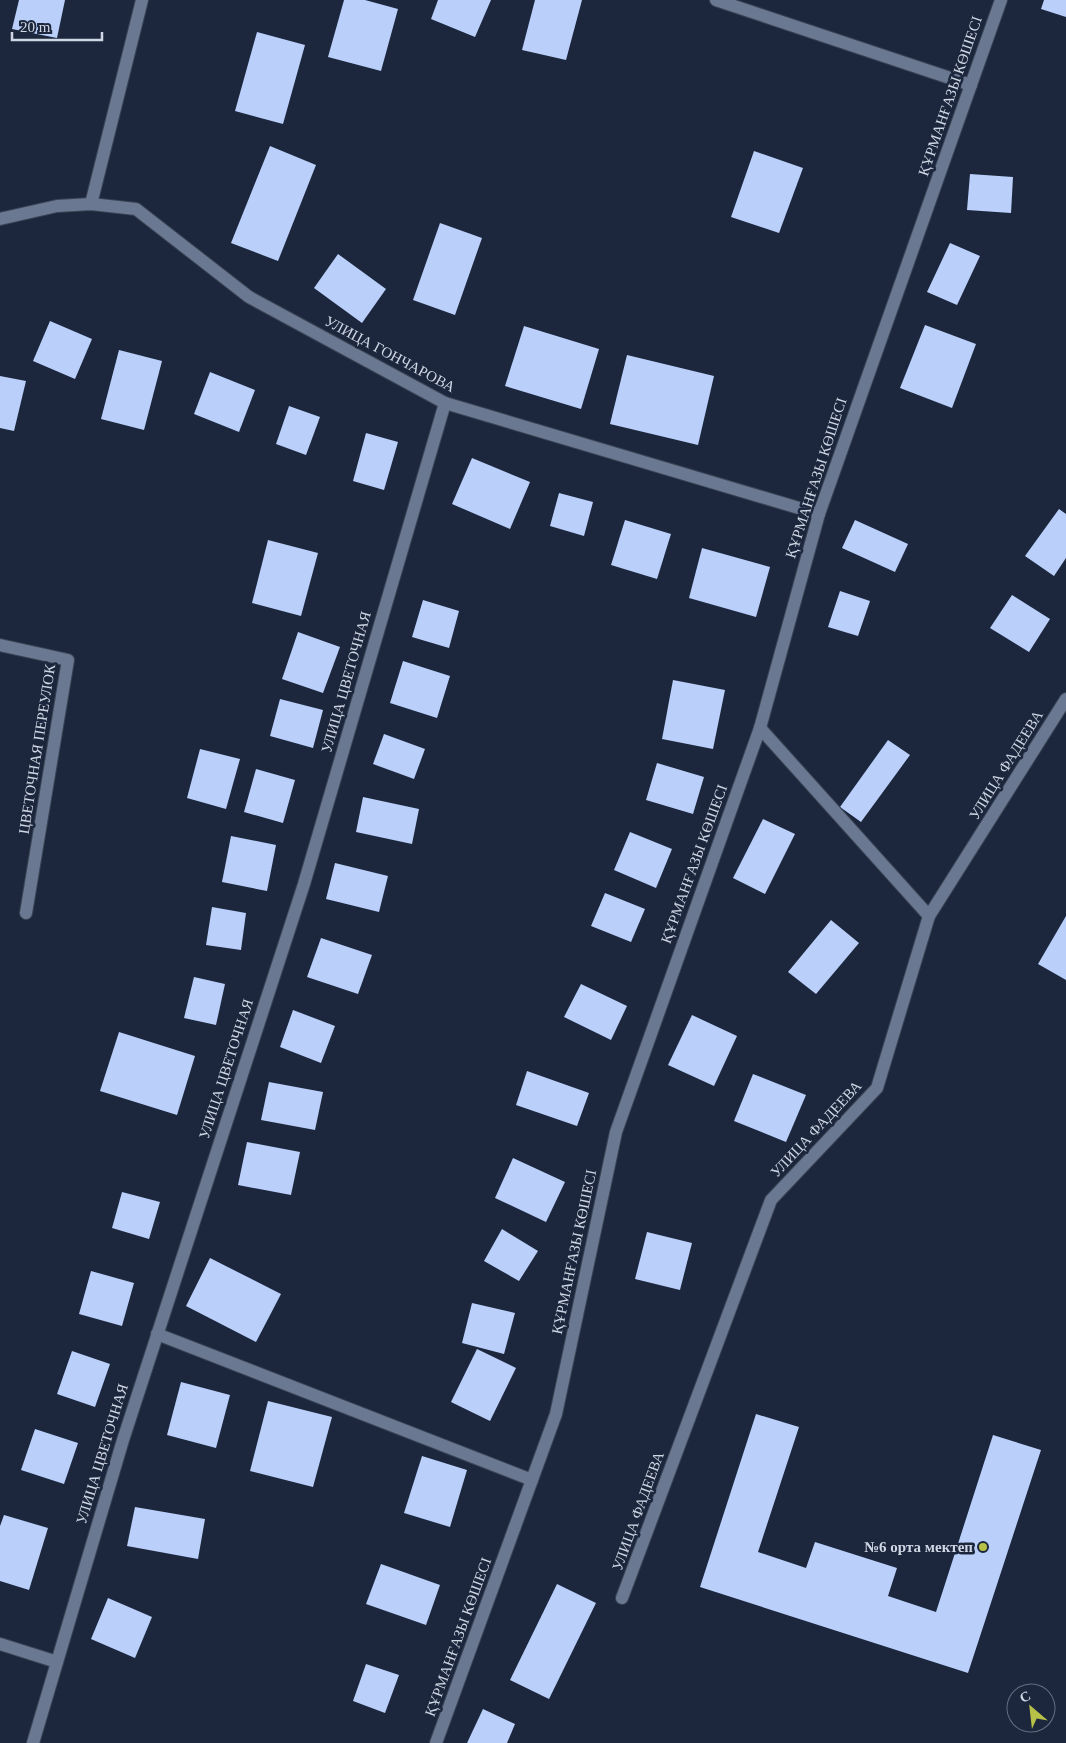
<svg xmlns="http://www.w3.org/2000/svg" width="1066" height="1743" font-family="Georgia,serif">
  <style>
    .building { fill: #bad0fb }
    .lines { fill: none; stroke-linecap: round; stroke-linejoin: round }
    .minor-casing { stroke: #3b4455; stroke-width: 14 }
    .minor { stroke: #6a7892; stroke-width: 12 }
    .poi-dot { fill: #b8c147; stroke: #1c273d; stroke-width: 2 }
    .labels { text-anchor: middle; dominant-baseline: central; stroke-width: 5; stroke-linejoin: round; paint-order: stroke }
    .street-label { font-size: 15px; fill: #cfd7e5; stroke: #1c273d }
    .poi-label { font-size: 15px; font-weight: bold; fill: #cfd7e5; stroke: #1c273d; text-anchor: end }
  </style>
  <rect width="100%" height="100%" fill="#1c273d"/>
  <!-- building -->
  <g class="building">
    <polygon points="19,0 65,0 57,38 12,29"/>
    <polygon points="344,0 365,0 398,9 381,71 328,57"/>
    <polygon points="438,0 491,0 475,37 431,19"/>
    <polygon points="535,0 582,0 566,60 522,50"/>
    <polygon points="1044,0 1066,0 1066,17 1041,9"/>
    <polygon points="257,32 305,45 283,124 235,111"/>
    <polygon points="270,146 316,165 278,261 231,243"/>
    <polygon points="754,151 803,168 779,233 731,217"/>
    <polygon points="970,174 1013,177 1011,213 967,210"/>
    <polygon points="440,223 482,238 455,315 413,300"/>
    <polygon points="950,243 980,256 957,305 927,292"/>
    <polygon points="338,254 386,289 362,323 314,288"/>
    <polygon points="50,321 92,339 75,379 33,361"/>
    <polygon points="925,325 976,344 952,408 900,388"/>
    <polygon points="524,326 599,349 581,409 505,386"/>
    <polygon points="119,350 162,361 144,430 101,419"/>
    <polygon points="627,355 714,376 698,445 610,424"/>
    <polygon points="210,372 255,390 239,432 194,414"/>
    <polygon points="0,376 26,381 14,431 0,428"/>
    <polygon points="289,406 320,417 306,455 276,444"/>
    <polygon points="366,433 398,442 384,490 353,481"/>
    <polygon points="472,458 530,482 510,529 452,504"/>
    <polygon points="559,493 593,502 584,536 550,526"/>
    <polygon points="1059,509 1066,514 1066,558 1054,576 1025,556"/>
    <polygon points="625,520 671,534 657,579 611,565"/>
    <polygon points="855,520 908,544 895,572 842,548"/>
    <polygon points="268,540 318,553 301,616 252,603"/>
    <polygon points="702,548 770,567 756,617 689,598"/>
    <polygon points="840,591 870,601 858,636 828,627"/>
    <polygon points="1012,595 1050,619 1029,652 990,628"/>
    <polygon points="423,600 459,611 449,648 412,637"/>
    <polygon points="298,632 340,647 323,693 282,679"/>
    <polygon points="403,661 450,676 437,718 390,703"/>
    <polygon points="673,680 725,690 713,749 662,739"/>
    <polygon points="280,699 323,710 313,748 270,736"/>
    <polygon points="384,734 425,749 414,779 373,764"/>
    <polygon points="888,740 910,755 861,822 840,807"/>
    <polygon points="200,749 240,759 226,809 187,798"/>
    <polygon points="657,763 704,777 693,814 646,800"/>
    <polygon points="256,769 295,780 283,823 244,812"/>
    <polygon points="363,797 419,809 412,844 356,832"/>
    <polygon points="763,819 795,834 765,894 733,878"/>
    <polygon points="630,832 672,849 656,888 614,870"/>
    <polygon points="231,836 276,845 267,891 222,882"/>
    <polygon points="335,863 388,876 379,912 326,899"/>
    <polygon points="605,893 645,909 631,942 591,926"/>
    <polygon points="212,907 246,913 241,950 206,945"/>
    <polygon points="1066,916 1066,980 1038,964"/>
    <polygon points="831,920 859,943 816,994 788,972"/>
    <polygon points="321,938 372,955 358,994 307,977"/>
    <polygon points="194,977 225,984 216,1025 184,1018"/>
    <polygon points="581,984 627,1006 611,1040 564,1017"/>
    <polygon points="293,1010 335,1026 321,1063 280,1047"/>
    <polygon points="692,1015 737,1036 714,1086 668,1065"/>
    <polygon points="119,1032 195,1056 177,1115 100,1091"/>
    <polygon points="527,1071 589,1093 577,1126 516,1105"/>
    <polygon points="753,1074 806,1095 786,1142 734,1121"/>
    <polygon points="269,1082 323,1092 315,1130 261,1120"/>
    <polygon points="247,1142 300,1152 291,1195 238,1185"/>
    <polygon points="513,1158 565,1182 546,1222 495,1198"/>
    <polygon points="122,1192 160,1202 149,1239 112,1228"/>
    <polygon points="502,1229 538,1251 519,1281 484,1261"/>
    <polygon points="647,1232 692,1243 680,1290 635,1279"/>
    <polygon points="210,1258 281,1294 256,1342 186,1306"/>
    <polygon points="91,1271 134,1283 122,1326 79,1314"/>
    <polygon points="472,1303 515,1313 504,1354 462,1343"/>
    <polygon points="477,1349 516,1368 490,1421 451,1402"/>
    <polygon points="72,1351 110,1364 95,1407 57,1394"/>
    <polygon points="181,1382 230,1395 216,1448 167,1435"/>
    <polygon points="268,1401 332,1417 313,1487 250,1471"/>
    <polygon points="756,1414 799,1427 758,1552 806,1568 815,1542 897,1568 888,1596 936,1612 993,1435 1041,1450 968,1673 700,1587"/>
    <polygon points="35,1429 78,1443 64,1484 21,1470"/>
    <polygon points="422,1456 467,1470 450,1527 404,1513"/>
    <polygon points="135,1507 205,1519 198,1559 127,1546"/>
    <polygon points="4,1515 48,1528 29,1590 0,1581 0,1526"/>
    <polygon points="381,1564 440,1585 426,1625 366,1604"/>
    <polygon points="557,1584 596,1603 549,1699 510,1680"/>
    <polygon points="108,1598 152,1617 135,1658 91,1639"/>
    <polygon points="366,1664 399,1675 385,1713 353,1701"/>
    <polygon points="483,1709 515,1724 507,1743 467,1743"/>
  </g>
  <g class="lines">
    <defs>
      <g id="minor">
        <polyline points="716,0 971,85"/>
        <polyline points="91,204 142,0"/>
        <polyline points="0,219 57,206 91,204 136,209 249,297 445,403 819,514"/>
        <polyline points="0,645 68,660 26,913"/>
        <polyline points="760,728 929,916"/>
        <polyline points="157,1334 532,1480"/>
        <polyline points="622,1598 771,1200 877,1088 929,916 1066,699"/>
        <polyline points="0,1644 57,1662"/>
        <polyline points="33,1743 123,1440 304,884 445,403"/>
        <polyline points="436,1743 556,1414 616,1132 760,728 819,514 1001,0"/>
      </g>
    </defs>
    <!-- minor casing -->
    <use href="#minor" class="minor-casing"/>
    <!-- minor -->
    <use href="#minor" class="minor"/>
  </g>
  <!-- markers -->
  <circle class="poi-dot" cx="983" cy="1547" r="5"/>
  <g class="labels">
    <!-- street labels -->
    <g class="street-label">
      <text transform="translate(950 96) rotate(-71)">ҚҰРМАНҒАЗЫ КӨШЕСІ</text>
      <text transform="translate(390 354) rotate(28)">УЛИЦА ГОНЧАРОВА</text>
      <text transform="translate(816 478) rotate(-72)">ҚҰРМАНҒАЗЫ КӨШЕСІ</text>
      <text transform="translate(346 682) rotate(-74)">УЛИЦА ЦВЕТОЧНАЯ</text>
      <text transform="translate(37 749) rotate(-81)">ЦВЕТОЧНАЯ ПЕРЕУЛОК</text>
      <text transform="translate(1006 765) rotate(-58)">УЛИЦА ФАДЕЕВА</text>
      <text transform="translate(694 864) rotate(-70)">ҚҰРМАНҒАЗЫ КӨШЕСІ</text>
      <text transform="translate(226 1069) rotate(-72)">УЛИЦА ЦВЕТОЧНАЯ</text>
      <text transform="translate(816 1129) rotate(-47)">УЛИЦА ФАДЕЕВА</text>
      <text transform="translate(574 1252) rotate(-78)">ҚҰРМАНҒАЗЫ КӨШЕСІ</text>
      <text transform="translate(102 1454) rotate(-73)">УЛИЦА ЦВЕТОЧНАЯ</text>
      <text transform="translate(638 1511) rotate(-70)">УЛИЦА ФАДЕЕВА</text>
      <text transform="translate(458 1637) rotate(-70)">ҚҰРМАНҒАЗЫ КӨШЕСІ</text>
    </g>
    <!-- poi labels -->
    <g class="poi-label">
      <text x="973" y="1547">№6 орта мектеп</text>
    </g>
  </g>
  <!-- north arrow -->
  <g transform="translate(1031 1708) rotate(332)"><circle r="24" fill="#1c273d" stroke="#646d80"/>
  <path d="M0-4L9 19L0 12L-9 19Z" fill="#b8c147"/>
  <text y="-8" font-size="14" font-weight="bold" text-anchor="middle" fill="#cfd7e5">С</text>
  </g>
  <!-- scale -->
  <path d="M12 32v8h90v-8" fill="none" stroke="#cfd7e5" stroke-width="2.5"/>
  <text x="20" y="32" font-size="15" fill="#cfd7e5" stroke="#1c273d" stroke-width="4" paint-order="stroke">20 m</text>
</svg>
